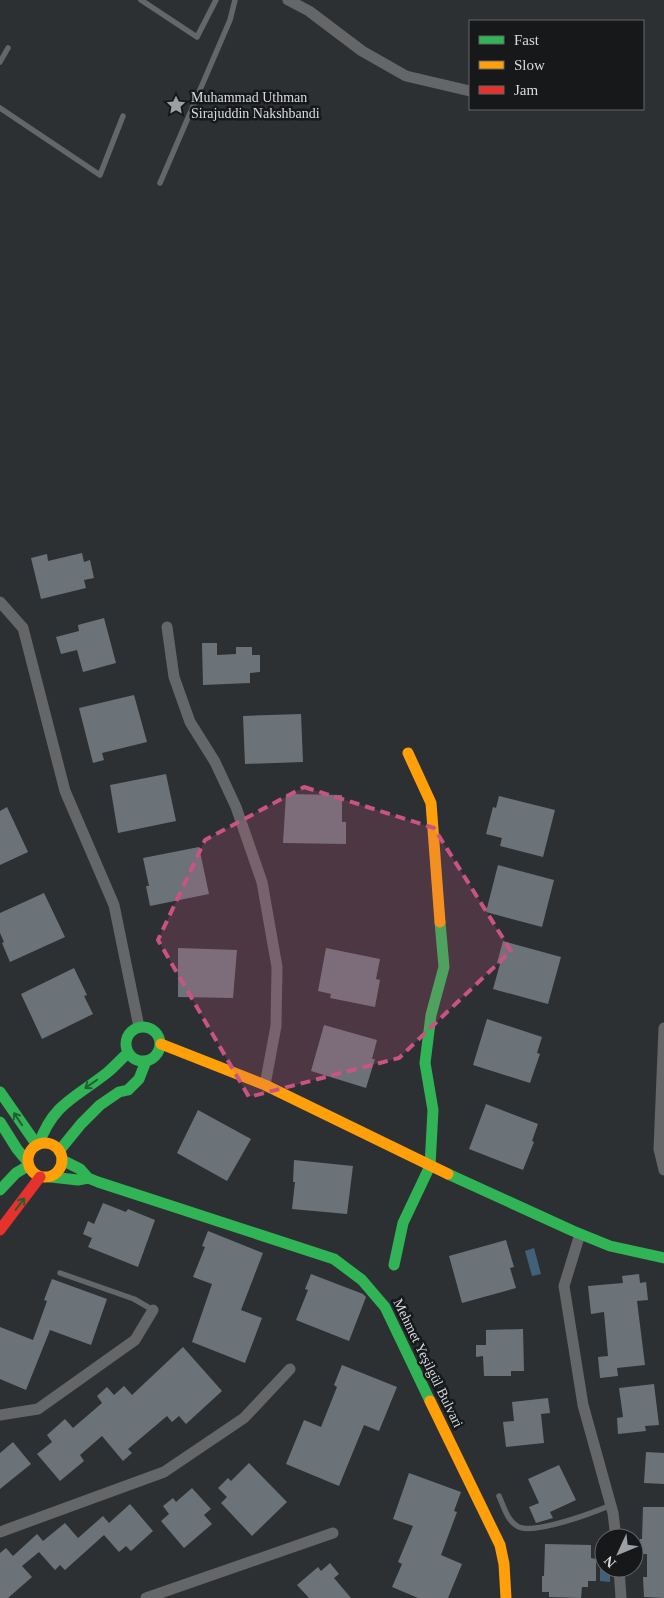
<svg xmlns="http://www.w3.org/2000/svg" width="664" height="1598" font-family="Georgia,serif">
  <style>
    .water { fill: #406177 }
    .building { fill: #6b7379 }
    .lines { fill: none; stroke-linecap: round; stroke-linejoin: round }
    .lane { stroke: #646667; stroke-width: 5.5 }
    .street { stroke: #646667; stroke-width: 11 }
    .fast { stroke: #30b455; stroke-width: 11 }
    .slow { stroke: #ff9f0a; stroke-width: 11 }
    .jam { stroke: #e5322d; stroke-width: 11 }
    .oneway { stroke: #225e35 }
    .marked { fill: #c95383; fill-opacity: 0.2; stroke: #c95383; stroke-width: 4; stroke-dasharray: 10 6; stroke-linejoin: round }
    .labels { text-anchor: middle; dominant-baseline: central; stroke-width: 5; stroke-linejoin: round; paint-order: stroke }
    .poi-label { font-size: 14px; fill: #d9dcdf; stroke: #16181a; text-anchor: start }
    .street-label { font-size: 14px; fill: #d9dcdf; stroke: #16181a }
  </style>
  <rect width="100%" height="100%" fill="#2d3033"/>
  <!-- water -->
  <g class="water">
    <polygon points="534,1248 541,1274 532,1276 525,1251"/>
    <polygon points="600,1555 604,1555 604,1568 610,1568 610,1582 600,1581"/>
  </g>
  <!-- building -->
  <g class="building">
    <polygon points="82,553 84,562 90,560 94,578 84,580 86,588 41,599 31,558 47,554 48,561"/>
    <polygon points="104,618 116,663 83,672 77,650 61,654 56,637 79,631 78,625"/>
    <polygon points="202,643 217,643 217,655 236,654 236,647 252,647 252,655 260,655 260,672 250,673 250,683 203,685"/>
    <polygon points="134,695 147,742 102,753 104,760 93,763 79,708"/>
    <polygon points="301,714 303,762 245,764 243,716"/>
    <polygon points="166,774 176,821 118,833 110,785"/>
    <polygon points="286,794 342,795 342,822 346,822 346,844 283,843"/>
    <polygon points="499,796 555,810 543,857 500,846 502,838 486,834 493,807 496,808"/>
    <polygon points="7,807 28,852 0,865 0,811"/>
    <polygon points="199,847 209,894 150,906 146,886 149,886 143,858"/>
    <polygon points="498,865 554,880 542,927 486,912"/>
    <polygon points="44,893 65,937 10,962 2,943 4,942 0,933 0,913"/>
    <polygon points="503,941 561,957 548,1004 493,989 500,964 497,963"/>
    <polygon points="178,948 237,950 233,998 178,997"/>
    <polygon points="326,948 380,959 376,979 380,980 375,1007 330,998 331,994 318,991"/>
    <polygon points="74,968 87,995 84,996 93,1014 42,1039 21,994"/>
    <polygon points="487,1019 542,1037 537,1053 540,1054 530,1083 473,1065"/>
    <polygon points="324,1025 377,1040 372,1059 375,1059 366,1088 311,1071"/>
    <polygon points="486,1104 538,1124 532,1141 534,1142 523,1170 469,1149"/>
    <polygon points="198,1110 251,1139 227,1181 177,1153"/>
    <polygon points="294,1160 353,1166 347,1214 292,1209 295,1182 293,1182"/>
    <polygon points="103,1203 126,1212 128,1209 155,1220 138,1267 88,1247 92,1238 83,1234 88,1221 94,1224"/>
    <polygon points="208,1231 263,1253 241,1310 262,1318 245,1363 192,1342 212,1284 193,1277 205,1247 202,1246"/>
    <polygon points="506,1240 514,1267 510,1268 516,1288 462,1303 449,1256"/>
    <polygon points="311,1274 363,1294 366,1297 349,1341 296,1320 308,1290 305,1289"/>
    <polygon points="639,1274 640,1283 646,1282 648,1300 637,1301 645,1365 617,1368 618,1376 600,1378 598,1357 608,1356 604,1312 591,1314 588,1286 623,1283 622,1276"/>
    <polygon points="52,1279 107,1299 91,1345 50,1330 26,1390 0,1379 0,1327 33,1340 47,1301 44,1300"/>
    <polygon points="523,1329 524,1371 511,1371 511,1376 484,1376 483,1356 476,1357 476,1345 486,1345 486,1330"/>
    <polygon points="183,1347 222,1391 186,1424 179,1416 172,1422 167,1416 128,1449 132,1453 123,1461 102,1436 80,1455 84,1461 60,1481 37,1454 52,1442 47,1435 65,1419 73,1428 102,1403 97,1396 107,1387 114,1395 124,1386 132,1395"/>
    <polygon points="342,1365 397,1387 379,1431 364,1425 339,1486 286,1464 304,1420 321,1427 337,1387 334,1385"/>
    <polygon points="654,1384 659,1425 645,1426 646,1431 618,1434 617,1418 623,1417 619,1388"/>
    <polygon points="548,1398 550,1413 541,1414 544,1443 506,1447 503,1422 514,1421 512,1402"/>
    <polygon points="13,1442 31,1464 0,1489 0,1453"/>
    <polygon points="646,1452 664,1453 664,1484 644,1483"/>
    <polygon points="249,1463 287,1502 252,1536 221,1503 227,1497 218,1488 228,1478 231,1481"/>
    <polygon points="559,1465 576,1500 550,1512 553,1518 536,1523 529,1507 539,1503 528,1479"/>
    <polygon points="409,1473 461,1492 454,1511 457,1512 441,1555 462,1564 448,1598 418,1598 392,1587 402,1564 398,1562 413,1526 393,1519"/>
    <polygon points="192,1488 211,1509 204,1515 212,1524 184,1548 161,1521 169,1514 163,1506 173,1498 176,1502"/>
    <polygon points="130,1504 153,1531 131,1551 126,1546 119,1552 104,1535 65,1570 60,1565 55,1570 39,1552 22,1566 32,1577 8,1598 0,1598 0,1553 6,1548 13,1556 37,1534 43,1541 65,1523 78,1538 103,1516 109,1523"/>
    <polygon points="643,1507 664,1507 664,1598 644,1597 643,1577 647,1577 647,1554 640,1554 640,1539 642,1539"/>
    <polygon points="545,1544 591,1545 591,1558 596,1559 596,1581 588,1581 588,1587 582,1587 581,1598 549,1597 549,1592 542,1592 542,1576 544,1576"/>
    <polygon points="330,1563 339,1574 334,1578 351,1598 309,1598 297,1585 318,1567 321,1571"/>
  </g>
  <g class="lines">
    <!-- lane -->
    <g class="lane">
      <polyline points="141,0 197,37 216,0"/>
      <polyline points="0,62 8,48"/>
      <polyline points="0,108 100,175 123,116"/>
      <polyline points="160,183 230,20 235,0"/>
      <polyline points="60,1273 134,1299 153,1310"/>
      <path d="M499 1496C504 1507 507 1520 517 1526 532 1536 595 1512 611 1505"/>
    </g>
    <!-- street -->
    <g class="street">
      <polyline points="288,0 309,11 362,51 406,76 470,91"/>
      <polyline points="0,602 23,628 65,791 114,905 139,1027"/>
      <polyline points="167,627 174,677 190,722 215,762 236,807 262,882 277,967 276,1026 265,1085"/>
      <polyline points="664,1028 659,1149 664,1170"/>
      <polyline points="580,1234 564,1286 583,1405 613,1513 616,1538"/>
      <polyline points="0,1415 38,1409 135,1340 153,1310"/>
      <polyline points="0,1532 164,1472 244,1418 290,1369"/>
      <polyline points="619,1568 621,1598"/>
      <polyline points="146,1598 333,1533"/>
    </g>
    <!-- fast -->
    <g class="fast">
      <circle cx="143" cy="1044" r="17"/>
      <polyline points="0,1092 37,1145"/>
      <polyline points="0,1122 17,1149 27,1161"/>
      <path d="M39 1144C53 1103 77 1097 108 1072 115 1066 121 1059 128 1053"/>
      <polyline points="59,1151 81,1124 100,1105 119,1092 128,1090 139,1079 146,1061"/>
      <polyline points="62,1160 80,1169 88,1178 98,1182 334,1259 362,1280 385,1307 430,1401"/>
      <polyline points="448,1174 573,1231 610,1246 664,1258"/>
      <polyline points="51,1177 78,1180 88,1178"/>
      <polyline points="0,1190 16,1173 28,1166"/>
      <polyline points="394,1265 403,1223 430,1166 433,1110 425,1063 431,1015 444,967 440,922"/>
    </g>
    <!-- slow -->
    <g class="slow">
      <polyline points="408,753 431,803 440,922"/>
      <polyline points="161,1044 265,1085 448,1174"/>
      <circle cx="45" cy="1160" r="17"/>
      <polyline points="430,1401 500,1545 504,1564 506,1598"/>
    </g>
    <!-- jam -->
    <polyline class="jam" points="0,1230 40,1177"/>
  </g>
  <!-- one-way arrows -->
  <defs><path id="oneway-shaft" d="M-6 0H5M1.5-3L5.5 0L1.5 3" fill="none" stroke-width="1.6" stroke-linecap="round" stroke-linejoin="round" transform="scale(1.25)"/></defs>
  <g class="oneway">
    <use href="#oneway-shaft" transform="translate(91 1084) rotate(145)"/>
    <use href="#oneway-shaft" transform="translate(18 1119) rotate(-124)"/>
    <use href="#oneway-shaft" transform="translate(20 1204) rotate(-53)"/>
  </g>
  <!-- marked area -->
  <path class="marked" d="M304 787 434 828 511 951 399 1058 249 1097 158 940 205 840Z"/>
  <!-- icons -->
  <defs>
    <symbol id="sight-bare" viewBox="-9 -9 18 18"><path d="M0-6L1.8-2.2L6-1.7L2.9 1.2L3.7 5.4L0 3.3L-3.7 5.4L-2.9 1.2L-6-1.7L-1.8-2.2Z" fill="#9da0a3" stroke="#16181a" stroke-width="2.5" paint-order="stroke"/></symbol>
  </defs>
  <g fill-rule="evenodd">
    <use href="#sight-bare" x="162" y="91" width="28" height="28"/>
  </g>
  <g class="labels">
    <!-- poi labels -->
    <g class="poi-label">
      <text x="191" y="97">Muhammad Uthman<tspan x="191" dy="16">Sirajuddin Nakshbandi</tspan></text>
    </g>
    <!-- street labels -->
    <g class="street-label">
      <text transform="translate(428 1363) rotate(64)">Mehmet Yeşilgül Bulvari</text>
    </g>
  </g>
  <!-- legend -->
  <rect x="469" y="20" width="175" height="90" fill="#16181a" stroke="#646669"/>
  <rect x="479" y="36" width="25" height="8" fill="#30b455" stroke="#646669"/>
  <text x="514" y="45" font-size="15" fill="#d9dcdf">Fast</text>
  <rect x="479" y="61" width="25" height="8" fill="#ff9f0a" stroke="#646669"/>
  <text x="514" y="70" font-size="15" fill="#d9dcdf">Slow</text>
  <rect x="479" y="86" width="25" height="8" fill="#e5322d" stroke="#646669"/>
  <text x="514" y="95" font-size="15" fill="#d9dcdf">Jam</text>
  <!-- north arrow -->
  <g transform="translate(619 1553) rotate(226)"><circle r="24" fill="#16181a" stroke="#646669"/>
  <path d="M0-4L9 19L0 12L-9 19Z" fill="#9da0a3"/>
  <text y="-8" font-size="14" font-weight="bold" text-anchor="middle" fill="#d9dcdf">N</text>
  </g>
</svg>
